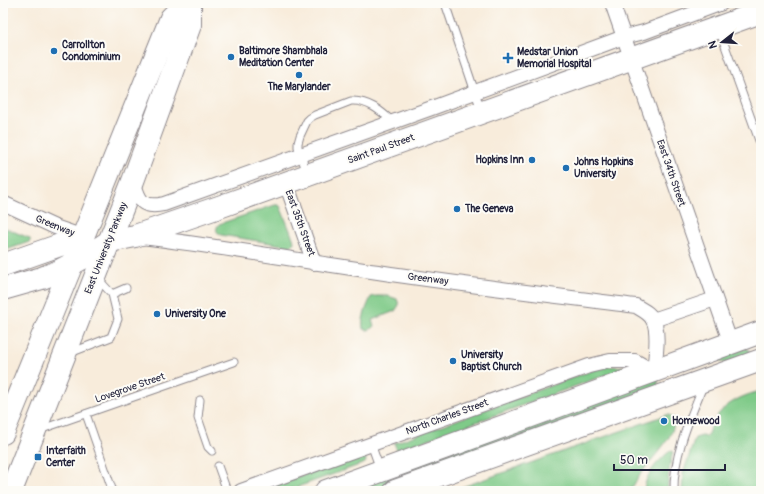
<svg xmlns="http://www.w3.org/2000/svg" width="764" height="494" font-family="Pangolin,sans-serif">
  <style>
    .green { fill: #7fca88; stroke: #507662 }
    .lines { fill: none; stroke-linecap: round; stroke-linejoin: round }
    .service-casing { stroke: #8d878b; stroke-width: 9 }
    .minor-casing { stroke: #8d878b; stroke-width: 16 }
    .primary-casing { stroke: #8d878b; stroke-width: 24 }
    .service { stroke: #fff; stroke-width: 7 }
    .minor { stroke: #fff; stroke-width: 14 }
    .primary { stroke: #fff; stroke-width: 22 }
    .poi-dot { fill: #1f6fb2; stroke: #fdfcf7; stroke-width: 1.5 }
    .labels { text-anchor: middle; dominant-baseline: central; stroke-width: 4; stroke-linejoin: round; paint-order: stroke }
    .poi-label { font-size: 10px; font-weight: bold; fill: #22223b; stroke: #fdfcf7; text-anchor: start }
    .street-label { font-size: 10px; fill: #22223b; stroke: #fdfcf7 }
  </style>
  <rect width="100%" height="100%" fill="#fdfcf7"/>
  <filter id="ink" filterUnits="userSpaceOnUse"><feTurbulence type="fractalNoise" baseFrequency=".025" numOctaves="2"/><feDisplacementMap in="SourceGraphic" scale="8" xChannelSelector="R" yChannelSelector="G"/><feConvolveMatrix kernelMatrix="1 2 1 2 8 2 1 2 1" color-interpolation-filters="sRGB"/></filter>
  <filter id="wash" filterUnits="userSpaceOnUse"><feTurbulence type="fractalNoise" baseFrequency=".012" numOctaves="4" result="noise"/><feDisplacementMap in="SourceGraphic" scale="16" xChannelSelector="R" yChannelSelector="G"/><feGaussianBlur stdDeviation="0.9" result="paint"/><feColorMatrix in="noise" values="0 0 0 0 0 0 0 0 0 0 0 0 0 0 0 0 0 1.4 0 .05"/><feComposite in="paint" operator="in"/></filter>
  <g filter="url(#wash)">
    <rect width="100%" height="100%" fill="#f8ecdb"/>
    <!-- green -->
    <g class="green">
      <path d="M275 205H279L280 206 293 238 294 242 292 245 289 246 221 235C216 232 215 229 219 224Z"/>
      <polygon points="3,227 29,238 31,240 29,242 3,251"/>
      <path d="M376 296H388L397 299 399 305 395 311 372 320 374 327 368 330 363 329C361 319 367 306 371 297Z"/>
      <polygon points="747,348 749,350 749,352 747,355 725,363 720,361 721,357"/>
      <polygon points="604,366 628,367 399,450 397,450 394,443"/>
      <polygon points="658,378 658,385 660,391 383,491 338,491"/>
      <path d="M761 391V491H682L683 474 695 438 702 436 707 437C709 431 711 424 715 419 725 403 743 395 761 391Z"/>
      <path d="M666 415H669L674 418C676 436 656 453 646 467 640 474 635 483 630 491H451Z"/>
      <path d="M670 451H673C670 464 667 478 668 491H644C645 474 658 461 670 451Z"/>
      <polygon points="364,454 366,461 365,463 286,491 255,491"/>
    </g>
  </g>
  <g filter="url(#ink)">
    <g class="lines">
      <defs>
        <g id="service">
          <polyline points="445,3 481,110"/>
          <polyline points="719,29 761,146"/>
          <path d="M307 173 298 147V143L300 136 307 121 310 118 315 115 351 101C368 100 381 111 393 122"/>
          <polyline points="112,294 126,288"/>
          <polyline points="70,353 111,337 118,319 112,294 98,279"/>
          <polyline points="200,400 198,418 208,447 212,451"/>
          <polyline points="86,414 112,489"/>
          <polyline points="39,430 234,362"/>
          <polyline points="371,444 380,469"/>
          <polyline points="218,466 227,491"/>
          <path d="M674 491C673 456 690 418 703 386"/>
        </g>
        <g id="minor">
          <polyline points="612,3 731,344"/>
          <path d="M133 181C139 200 141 209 164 204L429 109 624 37 644 32 722 3"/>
          <polyline points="286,183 314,263"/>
          <polyline points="3,203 55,227 84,237"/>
          <path d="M141 237C221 246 299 261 378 272 464 285 550 295 636 306 642 310 650 313 653 320 660 332 655 359 654 372L635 361H610L589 366 241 491"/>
          <polyline points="653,320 715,299"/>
        </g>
        <g id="primary">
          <polyline points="3,265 83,237"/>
          <polyline points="3,289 42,278 57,272 92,253 110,241 135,236 219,207 761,12"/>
          <polyline points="3,433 72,264 171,18 186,3"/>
          <polyline points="11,491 133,181 190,25 190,3"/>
          <polyline points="326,491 761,332"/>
          <polyline points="395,491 761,360"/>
        </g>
      </defs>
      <!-- service casing -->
      <use href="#service" class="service-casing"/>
      <!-- minor casing -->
      <use href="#minor" class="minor-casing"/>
      <!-- primary casing -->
      <use href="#primary" class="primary-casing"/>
      <!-- service -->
      <use href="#service" class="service"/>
      <!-- minor -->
      <use href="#minor" class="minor"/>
      <!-- primary -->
      <use href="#primary" class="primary"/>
    </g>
  </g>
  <!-- markers -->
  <g class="poi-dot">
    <circle cx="54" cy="51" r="4"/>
    <circle cx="231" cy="57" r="4"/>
    <path d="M506 52h4v4h4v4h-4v4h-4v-4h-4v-4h4z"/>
    <circle cx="299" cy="75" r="4"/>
    <circle cx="532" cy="160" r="4"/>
    <circle cx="566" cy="168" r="4"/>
    <circle cx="457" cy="209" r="4"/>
    <circle cx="157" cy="314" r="4"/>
    <circle cx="453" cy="361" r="4"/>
    <circle cx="664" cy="421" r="4"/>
    <rect x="34" y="453" width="8" height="8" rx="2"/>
  </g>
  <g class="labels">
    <!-- poi labels -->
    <g class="poi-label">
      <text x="62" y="45">Carrollton<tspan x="62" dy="12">Condominium</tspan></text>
      <text x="239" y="51">Baltimore Shambhala<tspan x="239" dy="12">Meditation Center</tspan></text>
      <text x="517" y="52">Medstar Union<tspan x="517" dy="12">Memorial Hospital</tspan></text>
      <text x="299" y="87" text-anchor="middle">The Marylander</text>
      <text x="524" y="160" text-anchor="end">Hopkins Inn</text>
      <text x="574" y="162">Johns Hopkins<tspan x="574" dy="12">University</tspan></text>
      <text x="465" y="209">The Geneva</text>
      <text x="165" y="314">University One</text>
      <text x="461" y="355">University<tspan x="461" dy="12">Baptist Church</tspan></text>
      <text x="672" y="421">Homewood</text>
      <text x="46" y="451">Interfaith<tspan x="46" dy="12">Center</tspan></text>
    </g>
    <!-- street labels -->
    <g class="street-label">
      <text transform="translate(381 149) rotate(-20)">Saint Paul Street</text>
      <text transform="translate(671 173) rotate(71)">East 34th Street</text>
      <text transform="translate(300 223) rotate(70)">East 35th Street</text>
      <text transform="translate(55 226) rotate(22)">Greenway</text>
      <text transform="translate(106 248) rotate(-68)">East University Parkway</text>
      <text transform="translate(428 279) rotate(7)">Greenway</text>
      <text transform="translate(130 388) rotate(-19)">Lovegrove Street</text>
      <text transform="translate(447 417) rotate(-20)">North Charles Street</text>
    </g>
  </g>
  <!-- margin -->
  <rect width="764" height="494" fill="none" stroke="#fdfcf7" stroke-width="16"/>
  <!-- north arrow -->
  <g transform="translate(722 42) rotate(253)" stroke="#fdfcf7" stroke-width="3" paint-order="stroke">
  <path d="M0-3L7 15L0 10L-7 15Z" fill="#22223b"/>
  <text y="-6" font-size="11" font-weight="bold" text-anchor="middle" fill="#22223b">N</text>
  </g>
  <!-- scale -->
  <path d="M614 464v6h111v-6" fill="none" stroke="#22223b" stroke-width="2"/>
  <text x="620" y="464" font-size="12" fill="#22223b" stroke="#fdfcf7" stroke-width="3" paint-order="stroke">50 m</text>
</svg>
